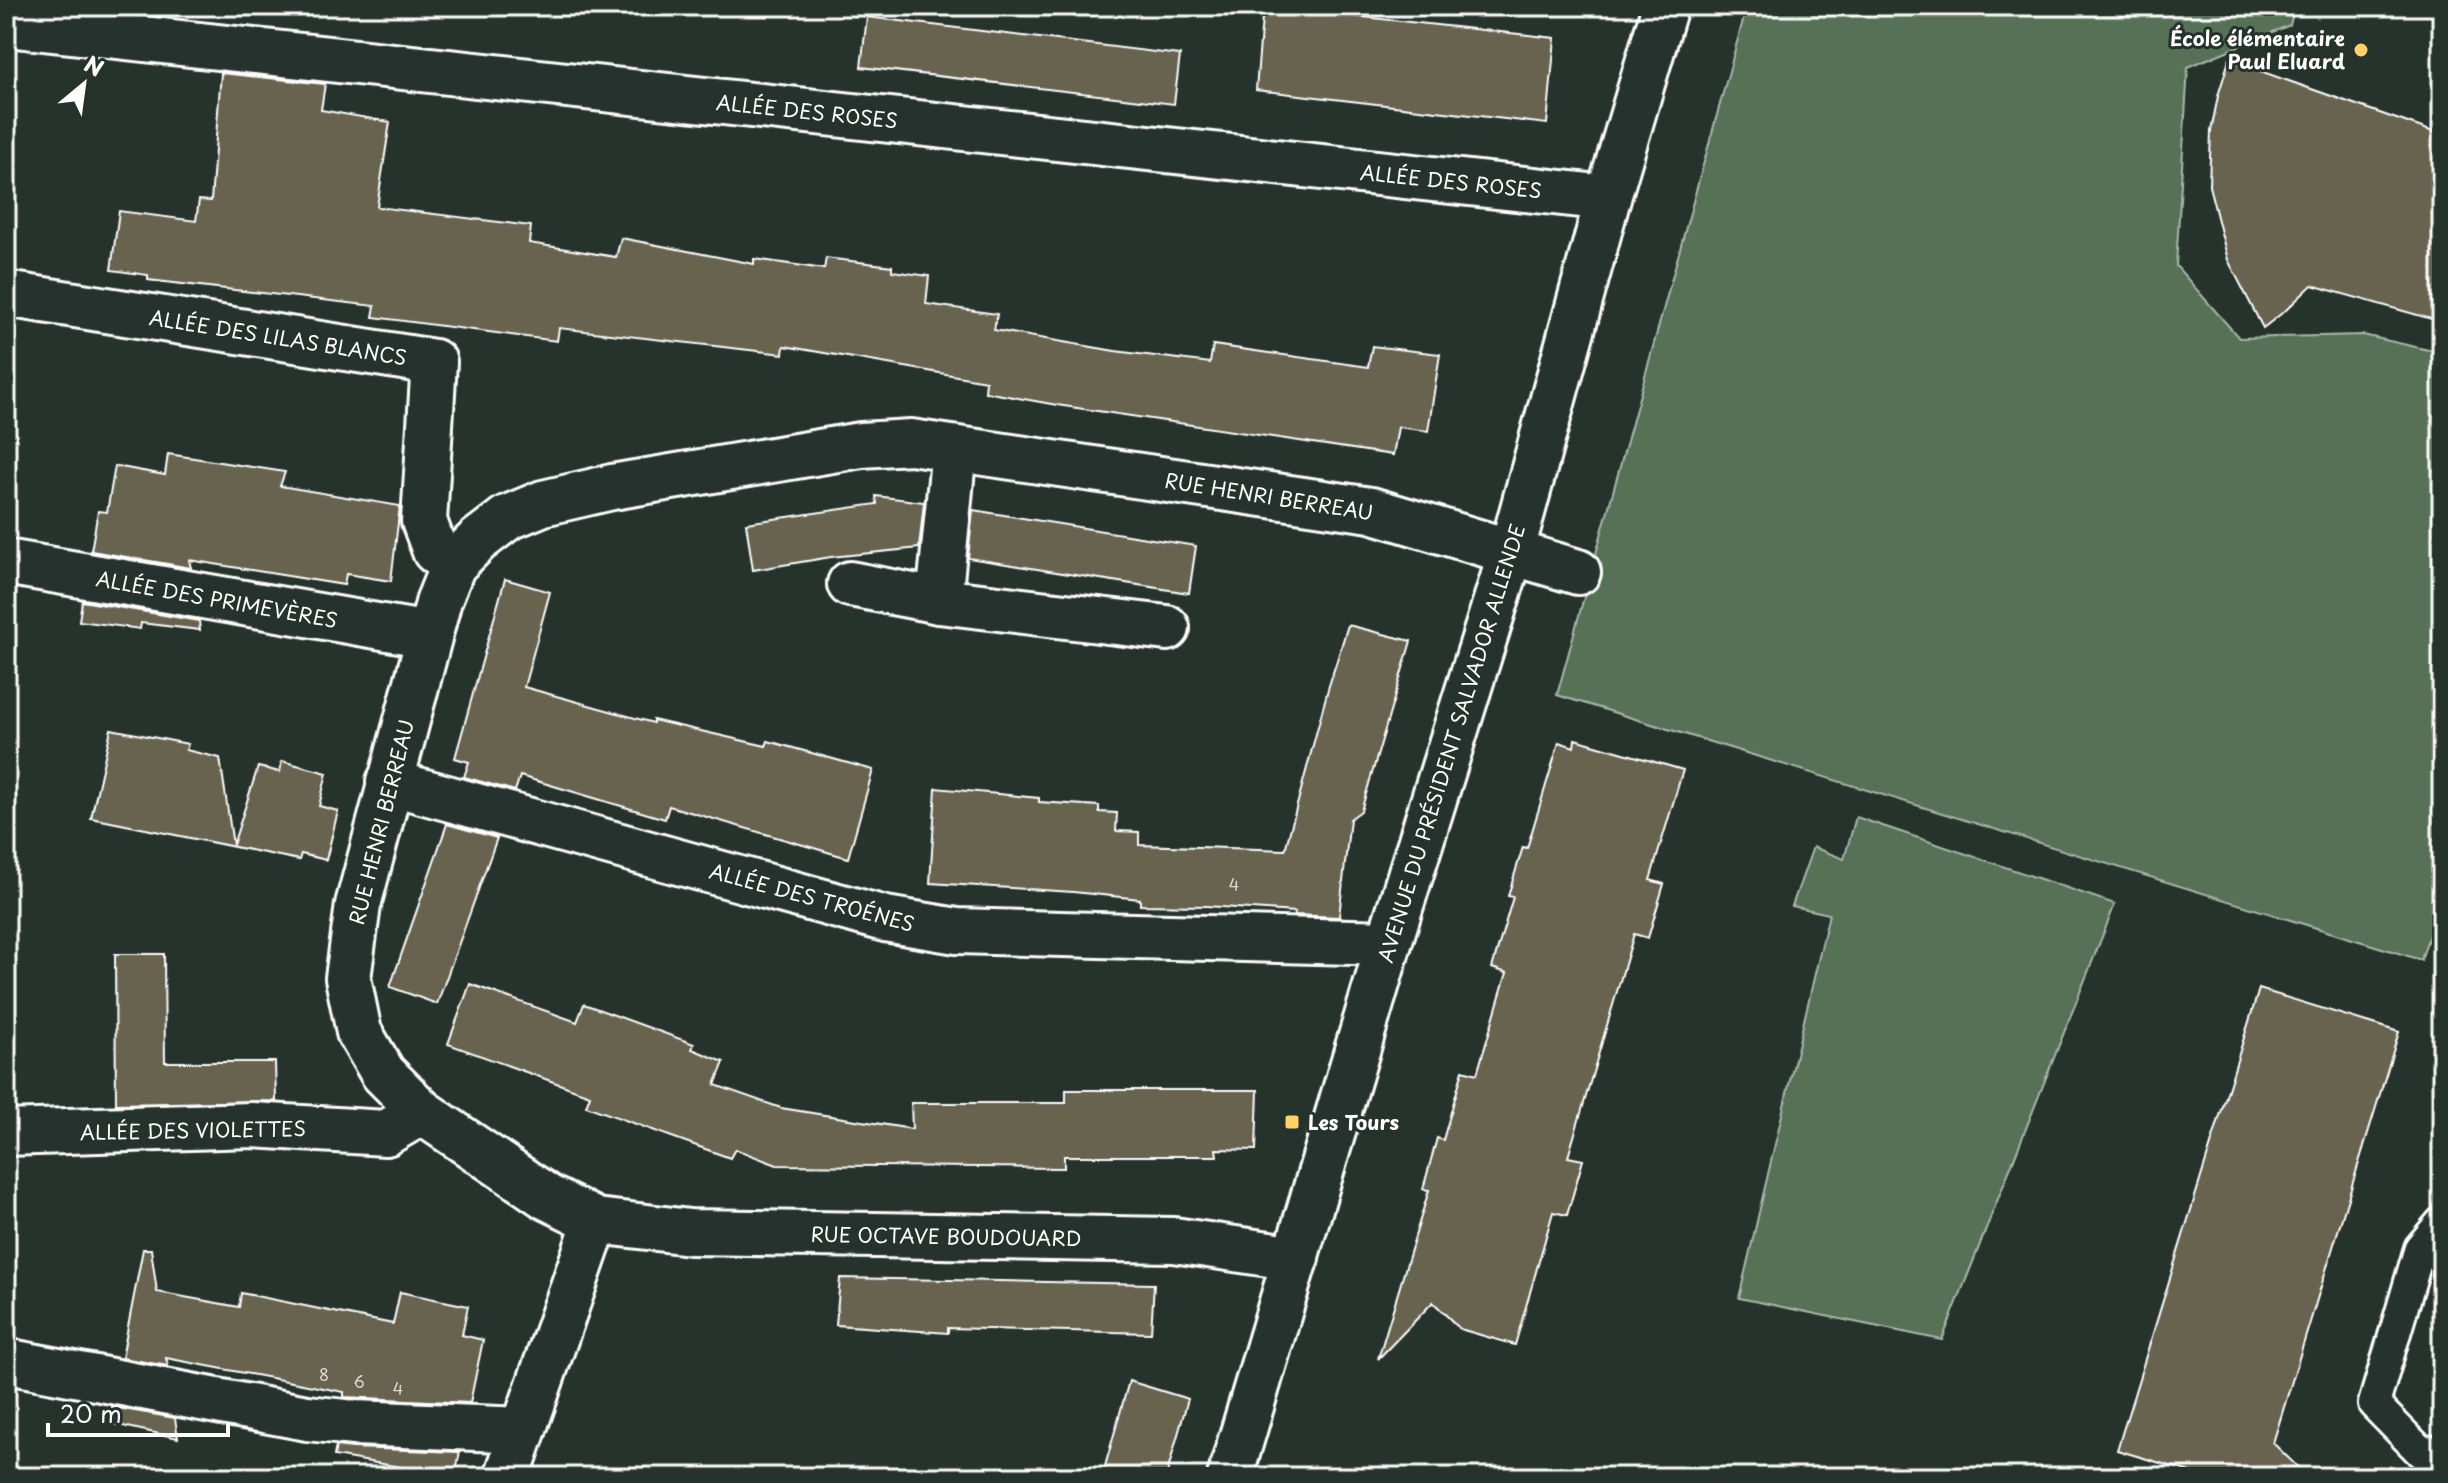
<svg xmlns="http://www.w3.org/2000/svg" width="2448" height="1483" font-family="'Playpen Sans',sans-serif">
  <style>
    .green { fill: #577156; stroke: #abb8aa; stroke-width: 2 }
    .building { fill: #676350; stroke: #fff; stroke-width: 2 }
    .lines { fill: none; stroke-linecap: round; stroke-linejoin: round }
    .service-casing { stroke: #fff; stroke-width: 36 }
    .pedestrian-casing { stroke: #fff; stroke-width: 50 }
    .minor-casing { stroke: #fff; stroke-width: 50 }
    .service { stroke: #26332d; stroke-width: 30 }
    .pedestrian { stroke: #26332d; stroke-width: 44 }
    .minor { stroke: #26332d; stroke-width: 44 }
    .poi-dot { fill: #ffd166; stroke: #26332d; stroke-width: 3 }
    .labels { text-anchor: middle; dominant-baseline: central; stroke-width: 6; stroke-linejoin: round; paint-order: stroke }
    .number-label { font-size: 16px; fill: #d9d8d3 }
    .poi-label { font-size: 20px; font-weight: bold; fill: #fff; stroke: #26332d; text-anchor: end }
    .street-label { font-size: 20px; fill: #fff; stroke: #26332d }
  </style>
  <rect width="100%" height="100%" fill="#26332d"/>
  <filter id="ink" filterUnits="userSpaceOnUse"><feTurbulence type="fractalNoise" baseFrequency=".0125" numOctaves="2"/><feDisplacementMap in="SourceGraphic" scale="16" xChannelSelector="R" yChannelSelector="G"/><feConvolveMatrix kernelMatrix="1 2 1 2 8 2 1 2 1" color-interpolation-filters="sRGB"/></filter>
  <g filter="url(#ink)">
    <!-- green -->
    <g class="green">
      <polygon points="1747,6 2295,6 2290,25 2188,67 2176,266 2239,338 2363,335 2442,353 2442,896 2421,960 1557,695"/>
      <polygon points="1856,817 2115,904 1942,1340 1739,1298 1829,914 1792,906 1813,847 1844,859"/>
    </g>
    <!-- building -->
    <g class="building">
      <polygon points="1263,6 1555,38 1547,124 1256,90"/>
      <polygon points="867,17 1180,55 1174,104 861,67"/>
      <polygon points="2229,60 2442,135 2442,322 2312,285 2286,310 2263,328 2228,260 2209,186 2211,131 2218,96"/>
      <polygon points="221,73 325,84 321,110 390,122 377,207 531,226 529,243 616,257 621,238 754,264 754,259 824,269 826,258 892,266 892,271 929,276 926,304 997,314 994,330 1115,351 1210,363 1213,345 1368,367 1372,346 1440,354 1428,431 1398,427 1393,455 1057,405 985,392 986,381 784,346 783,354 559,328 557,341 373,317 375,306 148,280 148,275 111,270 119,211 196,221 199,200 211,201"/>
      <polygon points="168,454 285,472 280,486 400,506 391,581 346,574 344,585 189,560 191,568 91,551 98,511 107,512 115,466 165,475"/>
      <polygon points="876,496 924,502 919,548 831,557 753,570 746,523 877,504"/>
      <polygon points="973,510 1196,546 1189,593 968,558"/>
      <polygon points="505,579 550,592 524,687 653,723 653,720 766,746 768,741 873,770 848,858 669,806 665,819 520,776 515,791 464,777 469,762 455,758"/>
      <polygon points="82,601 199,621 200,630 141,623 140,629 79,621"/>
      <polygon points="1348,625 1411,641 1361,811 1350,819 1339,917 1294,915 1295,912 1206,906 1140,905 1140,899 1073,892 930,883 936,788 1039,798 1039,802 1099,806 1099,812 1117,813 1116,831 1139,832 1139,845 1285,850 1328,689"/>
      <polygon points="111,729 188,744 186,750 220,758 233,845 258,767 280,772 282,761 327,773 319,806 338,811 326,860 301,854 299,860 91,818"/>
      <polygon points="1575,739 1683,770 1650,880 1664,884 1648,938 1634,934 1568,1157 1583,1160 1567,1215 1553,1212 1515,1345 1460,1329 1433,1302 1378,1359 1429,1190 1423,1189 1437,1138 1443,1140 1463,1070 1477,1074 1504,982 1507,973 1492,968 1513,897 1508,896 1523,847 1527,848 1559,742 1574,747"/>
      <polygon points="447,824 497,838 437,1004 390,987"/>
      <polygon points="115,954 164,954 165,1062 275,1062 276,1101 116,1104"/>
      <polygon points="470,984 577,1022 584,1004 694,1044 692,1049 724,1062 715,1085 781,1108 912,1129 911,1103 1066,1103 1066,1090 1258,1090 1256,1150 1216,1149 1217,1156 1064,1156 1064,1168 777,1165 735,1149 730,1158 586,1106 590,1095 448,1044"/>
      <polygon points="2259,989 2399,1032 2273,1443 2308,1477 2207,1477 2117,1450"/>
      <polygon points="143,1249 151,1249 157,1292 239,1307 241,1293 393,1324 400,1292 468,1306 462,1335 483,1340 470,1403 344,1397 344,1392 166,1358 168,1366 122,1358"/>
      <polygon points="840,1278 1154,1284 1151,1333 948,1328 948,1333 836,1325"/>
      <polygon points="1129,1381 1188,1399 1166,1477 1102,1477"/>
      <polygon points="112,1407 175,1418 178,1438 109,1423"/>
      <polygon points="336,1446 353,1448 460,1452 455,1476 334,1456"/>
    </g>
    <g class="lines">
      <defs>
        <polyline id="service" points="2442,1222 2420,1248 2374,1404 2421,1452 2442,1451"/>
        <g id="pedestrian">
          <polyline points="6,24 1608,198"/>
          <polyline points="6,294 434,362 424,521 435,551 453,565"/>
          <polyline points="6,562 429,635"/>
          <polyline points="389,782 885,919 957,931 1389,943"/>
          <polyline points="6,1133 252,1125 386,1133 422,1112"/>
          <polyline points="6,1361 307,1418 354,1423 523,1430"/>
        </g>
        <g id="minor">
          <polyline points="850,584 939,601 1167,628"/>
          <polyline points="939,601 954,449"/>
          <polyline points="1296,1258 1174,1240 690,1232 596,1221 547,1197 422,1112 383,1073 359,1032 348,978 358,905 439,600 453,565 477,541 507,518 543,503 612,487 861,445 911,442 1371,510 1578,572"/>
          <polyline points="507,1477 596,1221"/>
          <polyline points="1230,1477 1389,943 1511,553 1608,198 1665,6"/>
        </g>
      </defs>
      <!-- service casing -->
      <use href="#service" class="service-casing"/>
      <!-- pedestrian casing -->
      <use href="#pedestrian" class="pedestrian-casing"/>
      <!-- minor casing -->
      <use href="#minor" class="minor-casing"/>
      <!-- service -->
      <use href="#service" class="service"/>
      <!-- pedestrian -->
      <use href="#pedestrian" class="pedestrian"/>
      <!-- minor -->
      <use href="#minor" class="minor"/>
    </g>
  </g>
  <!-- markers -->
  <g class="poi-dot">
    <circle cx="2361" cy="50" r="8"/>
    <rect x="1284" y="1114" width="16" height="16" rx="4"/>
  </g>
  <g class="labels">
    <!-- number labels -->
    <g class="number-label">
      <text x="1234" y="884">4</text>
      <text x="324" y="1374">8</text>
      <text x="359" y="1381">6</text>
      <text x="398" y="1388">4</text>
    </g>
    <!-- poi labels -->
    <g class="poi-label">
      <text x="2345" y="38">École élémentaire<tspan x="2345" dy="23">Paul Eluard</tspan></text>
      <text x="1308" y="1122" text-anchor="start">Les Tours</text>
    </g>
    <!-- street labels -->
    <g class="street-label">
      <text transform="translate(807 111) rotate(6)">ALLÉE DES ROSES</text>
      <text transform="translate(1451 181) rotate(6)">ALLÉE DES ROSES</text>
      <text transform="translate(278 337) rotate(9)">ALLÉE DES LILAS BLANCS</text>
      <text transform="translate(1269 496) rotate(9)">RUE HENRI BERREAU</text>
      <text transform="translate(217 599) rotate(10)">ALLÉE DES PRIMEVÈRES</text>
      <text transform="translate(1451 743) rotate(-73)">AVENUE DU PRÉSIDENT SALVADOR ALLENDE</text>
      <text transform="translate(381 822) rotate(-76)">RUE HENRI BERREAU</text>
      <text transform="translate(812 897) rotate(15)">ALLÉE DES TROÉNES</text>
      <text transform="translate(193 1130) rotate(-1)">ALLÉE DES VIOLETTES</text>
      <text transform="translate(946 1236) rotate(1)">RUE OCTAVE BOUDOUARD</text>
    </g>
  </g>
  <!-- margin -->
  <rect width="2448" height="1483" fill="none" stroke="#26332d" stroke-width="32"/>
  <rect x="16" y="16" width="2416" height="1451" fill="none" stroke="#fff" stroke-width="3" filter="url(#ink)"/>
  <!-- north arrow -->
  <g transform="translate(84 84) rotate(29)" stroke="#26332d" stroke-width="6" paint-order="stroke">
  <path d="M0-6L14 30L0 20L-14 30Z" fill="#ffffff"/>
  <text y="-12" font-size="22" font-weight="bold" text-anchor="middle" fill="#ffffff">N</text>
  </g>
  <!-- scale -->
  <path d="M48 1423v12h180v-12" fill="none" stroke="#ffffff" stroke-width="4"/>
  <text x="60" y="1423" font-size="24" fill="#ffffff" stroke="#26332d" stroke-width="6" paint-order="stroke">20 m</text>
</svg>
